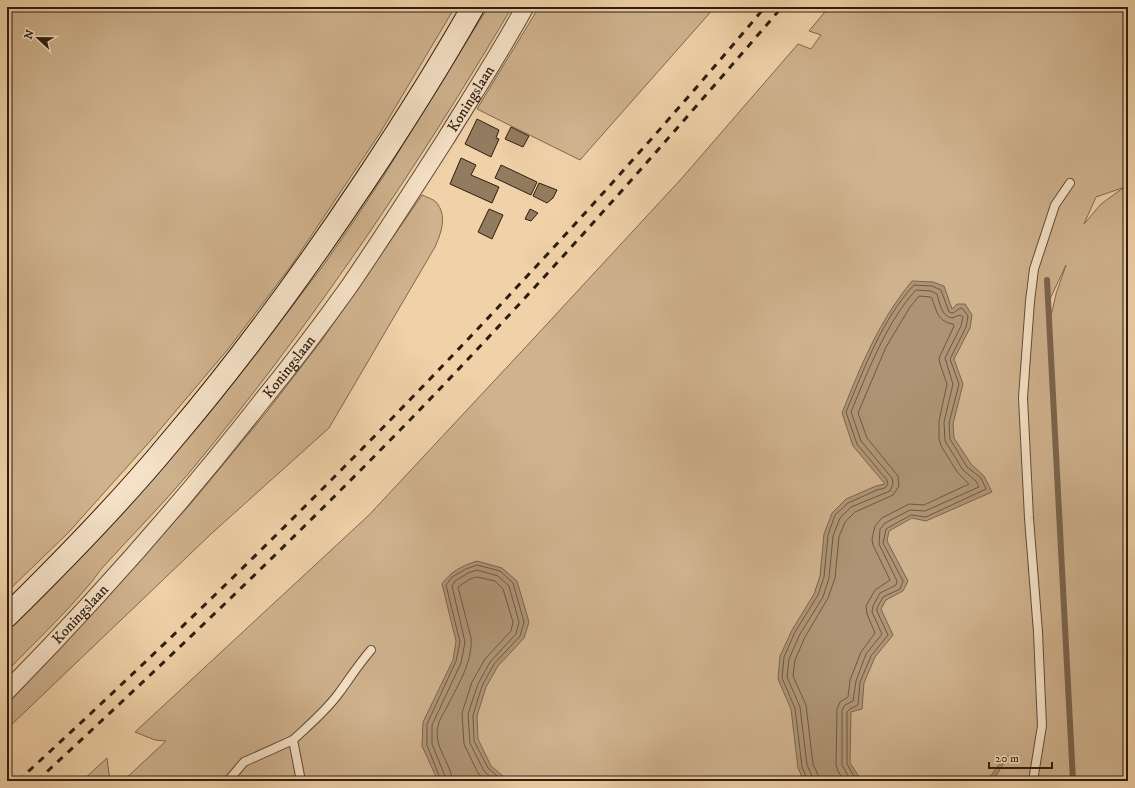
<svg xmlns="http://www.w3.org/2000/svg" width="1135" height="788" font-family="'IM FELL DW Pica',serif">
  <style>
    .green { fill: #cfb28e; stroke: #7f684f; fill-rule: evenodd }
    .water { fill: #ae9474; stroke: #7b644c }
    .lines { fill: none; stroke-linecap: round; stroke-linejoin: round }
    .shore { stroke: #6e5842; stroke-width: 1 }
    .stream { stroke: #7b644c; stroke-width: 6 }
    .building { fill: #937b5f; stroke: #2f1d10 }
    .lane-casing { stroke: #5f4a36; stroke-width: 10 }
    .street-casing { stroke: #5f4a36; stroke-width: 19 }
    .secondary-casing { stroke: #2f1d10; stroke-width: 24 }
    .lane { stroke: #f5e1c6; stroke-width: 8 }
    .street { stroke: #f5e1c6; stroke-width: 17 }
    .secondary { stroke: #f5e1c6; stroke-width: 22 }
    .rail { stroke: #2f1d10; stroke-width: 3; stroke-dasharray: 7 7; stroke-linecap: butt }
    .labels { text-anchor: middle; dominant-baseline: central; stroke-width: 3; stroke-linejoin: round; paint-order: stroke }
    .street-label { font-size: 15px; fill: #2f1d10; stroke: #f5e1c6 }
  </style>
  <rect width="100%" height="100%" fill="#f0d1a8"/>
  <filter id="stains"><feTurbulence type="fractalNoise" baseFrequency=".005" numOctaves="4"/><feColorMatrix values="0 0 0 0 .2 0 0 0 0 .09 0 0 0 0 .02 0 0 0 .5 -.17"/></filter>
  <radialGradient id="worn" r=".72"><stop offset=".6" stop-color="#630" stop-opacity="0"/><stop offset="1" stop-color="#630" stop-opacity=".3"/></radialGradient>
  <!-- green -->
  <g class="green">
    <polygon points="7,7 455,7 380,133 291,266 229,348 152,439 68,533 7,592"/>
    <path d="M488 7H512C417 168 309 329 189 473 162 505 132 535 104 566 98 572 94 580 88 586 63 616 34 643 7 671V628L46 591 183 441 269 337 325 263 356 218 383 177Z"/>
    <polygon points="539,7 715,7 580,160 477,109"/>
    <path d="M829 7H1128V186L1096 197 1084 224 1101 204 1123 188 1128 187V393L1125 403 1128 416V781H123L166 741 155 740 135 732 369 515 536 336 682 178 798 44 811 49 821 35 809 31ZM1066 265 1056 294 1051 316 1050 299Z"/>
    <path d="M422 195C426 197 433 199 436 202 448 216 441 233 435 247L329 428 211 534 7 729V700L99 606 121 579 187 508 265 414 322 340Z"/>
    <polygon points="107,758 110,781 82,781"/>
  </g>
  <!-- water -->
  <g class="water">
    <path d="M912 281 933 282 944 286 952 309 957 304H965L972 315 970 328 954 359 963 384 953 424 954 438 971 464 984 476 992 492 926 521 912 518 889 531 887 541 908 581 903 591 886 600 881 609 893 635 875 657 864 683 862 709 851 712 850 763 862 781H804L798 768 791 709 778 679 780 656 792 630 814 594 820 576 824 534 832 513 846 499 876 486 885 484 853 446 842 413C861 365 879 321 912 281Z"/>
    <path d="M477 561 502 568 517 581 529 622 524 638 498 666 486 687 477 716 478 739 491 766 509 781H438L422 746 423 722 453 660 456 641 442 584C451 571 462 566 477 561Z"/>
    <polygon points="1008,756 993,781 987,781 1003,759"/>
  </g>
  <g class="lines">
    <!-- shore -->
    <g class="shore">
      <polyline points="441,781 427,745 427,724 456,661 460,642 446,585 452,577 466,569 477,565 500,571 513,583 524,622 520,636 494,664 482,686 473,715 474,741 488,768 503,781"/>
      <polyline points="446,781 445,776 432,744 432,725 461,663 465,642 452,586 455,581 468,573 477,570 498,576 509,586 519,622 516,634 490,662 478,684 468,714 470,743 484,771 495,781"/>
      <path d="M452 781C451 761 433 748 438 726 439 720 443 714 446 709 456 688 473 663 471 638L458 587 470 579 477 577 495 581 503 589 513 622 511 631 485 659 472 682 462 713 464 744 478 773 485 781"/>
      <path d="M808 781 802 767 795 708 782 678 784 657 795 632 818 595 824 577 828 535 835 515 848 503 877 490 885 488 888 484 887 480 857 444 846 412C864 369 882 319 914 285L932 286 941 290 949 312 953 313 959 309 962 308 968 316 966 327 950 359 959 384 949 423 950 439 967 467 981 478 986 489 926 517 911 515 886 529 883 543 903 581 900 589 883 597 877 608V611L888 635 871 656 860 682 858 705 850 709 847 712V764L857 781"/>
      <path d="M813 781 812 776 807 765 800 707 787 677 789 659 800 634 823 597 829 578 833 536 840 518 851 507 890 491 893 484 892 478 861 441 851 412C867 373 887 321 916 290L931 291 937 294C940 303 941 316 952 318L960 315 963 317 961 326 945 358 953 384 944 422 945 441 963 470 976 481 979 487 925 511 910 510 885 523 880 529 879 544 897 581 896 585 880 593 873 606 872 612 882 634 866 654 856 681 853 701 845 705 842 710V765L851 781"/>
      <path d="M819 781 818 775 813 764 806 705 793 676 795 660 805 637 828 598 835 578 839 537 845 522 855 512 893 495 899 486 898 476 867 438 858 413 886 347 910 307 919 296 930 297 932 298C936 310 938 322 953 324L954 326 939 358 940 364 947 384 939 421V439L941 446 958 473 969 484 924 505 909 504 882 518 875 526 872 539 873 545 890 580 875 590 866 606 867 614 875 633 861 652 850 680 848 697 840 702 837 709 836 765 838 771 844 781"/>
    </g>
    <!-- stream -->
    <polyline class="stream" points="1047,280 1073,781"/>
  </g>
  <!-- building -->
  <g class="building">
    <polygon points="477,119 499,130 496,138 499,139 491,157 465,144"/>
    <polygon points="511,127 529,136 523,147 505,139"/>
    <polygon points="461,158 476,165 471,175 499,187 492,203 450,184"/>
    <polygon points="501,165 537,182 531,195 495,178"/>
    <polygon points="539,183 557,190 553,198 547,203 533,196"/>
    <polygon points="489,209 503,215 492,239 478,232"/>
    <polygon points="530,209 538,213 531,221 525,219"/>
  </g>
  <g class="lines">
    <defs>
      <g id="lane">
        <polyline points="228,781 244,762 293,740"/>
        <path d="M301 781 293 740C309 725 326 711 339 693 350 678 358 665 371 650"/>
        <polyline points="1033,781 1042,726 1038,632 1029,518 1023,398 1030,301 1034,269 1055,205 1070,183"/>
      </g>
      <g id="street">
        <path id="s1" d="M7 691C97 599 182 503 261 402 291 365 320 327 348 288 381 240 413 190 445 140 472 96 500 53 525 7"/>
      </g>
      <path id="secondary" d="M7 616C64 560 120 503 171 441 241 359 305 271 365 181 403 124 439 67 473 7"/>
    </defs>
    <!-- lane casing -->
    <use href="#lane" class="lane-casing"/>
    <!-- street casing -->
    <use href="#street" class="street-casing"/>
    <!-- secondary casing -->
    <use href="#secondary" class="secondary-casing"/>
    <!-- lane -->
    <use href="#lane" class="lane"/>
    <!-- street -->
    <use href="#street" class="street"/>
    <!-- secondary -->
    <use href="#secondary" class="secondary"/>
    <!-- rail -->
    <g class="rail">
      <path d="M18 781C282 538 534 282 765 7"/>
      <path d="M37 781C162 665 286 547 406 424 536 290 660 149 782 7"/>
    </g>
  </g>
  <g class="labels">
    <!-- street labels -->
    <g class="street-label">
      <text stroke="none"><textPath href="#s1" startOffset="754">Koningslaan</textPath></text>
      <text stroke="none"><textPath href="#s1" startOffset="430">Koningslaan</textPath></text>
      <text stroke="none"><textPath href="#s1" startOffset="106">Koningslaan</textPath></text>
    </g>
  </g>
  <!-- margin -->
  <rect width="1135" height="788" fill="none" stroke="#f0d1a8" stroke-width="24"/>
  <rect x="8" y="8" width="1119" height="772" fill="none" stroke="#2f1d10" stroke-width="2"/>
  <rect x="12" y="12" width="1111" height="764" fill="none" stroke="#2f1d10"/>
  <!-- north arrow -->
  <g transform="translate(38 38) rotate(292)" stroke="#f5e1c6" stroke-width="3" paint-order="stroke">
  <path d="M0-3L7 15L0 10L-7 15Z" fill="#2f1d10"/>
  <text y="-6" font-size="11" font-weight="bold" text-anchor="middle" fill="#2f1d10">N</text>
  </g>
  <!-- scale -->
  <path d="M989 762v6h63v-6" fill="none" stroke="#2f1d10" stroke-width="2"/>
  <text x="995" y="762" font-size="12" fill="#2f1d10" stroke="#f5e1c6" stroke-width="3" paint-order="stroke">20 m</text>
  <rect width="100%" height="100%" filter="url(#stains)"/>
  <rect width="100%" height="100%" fill="url(#worn)"/>
</svg>
